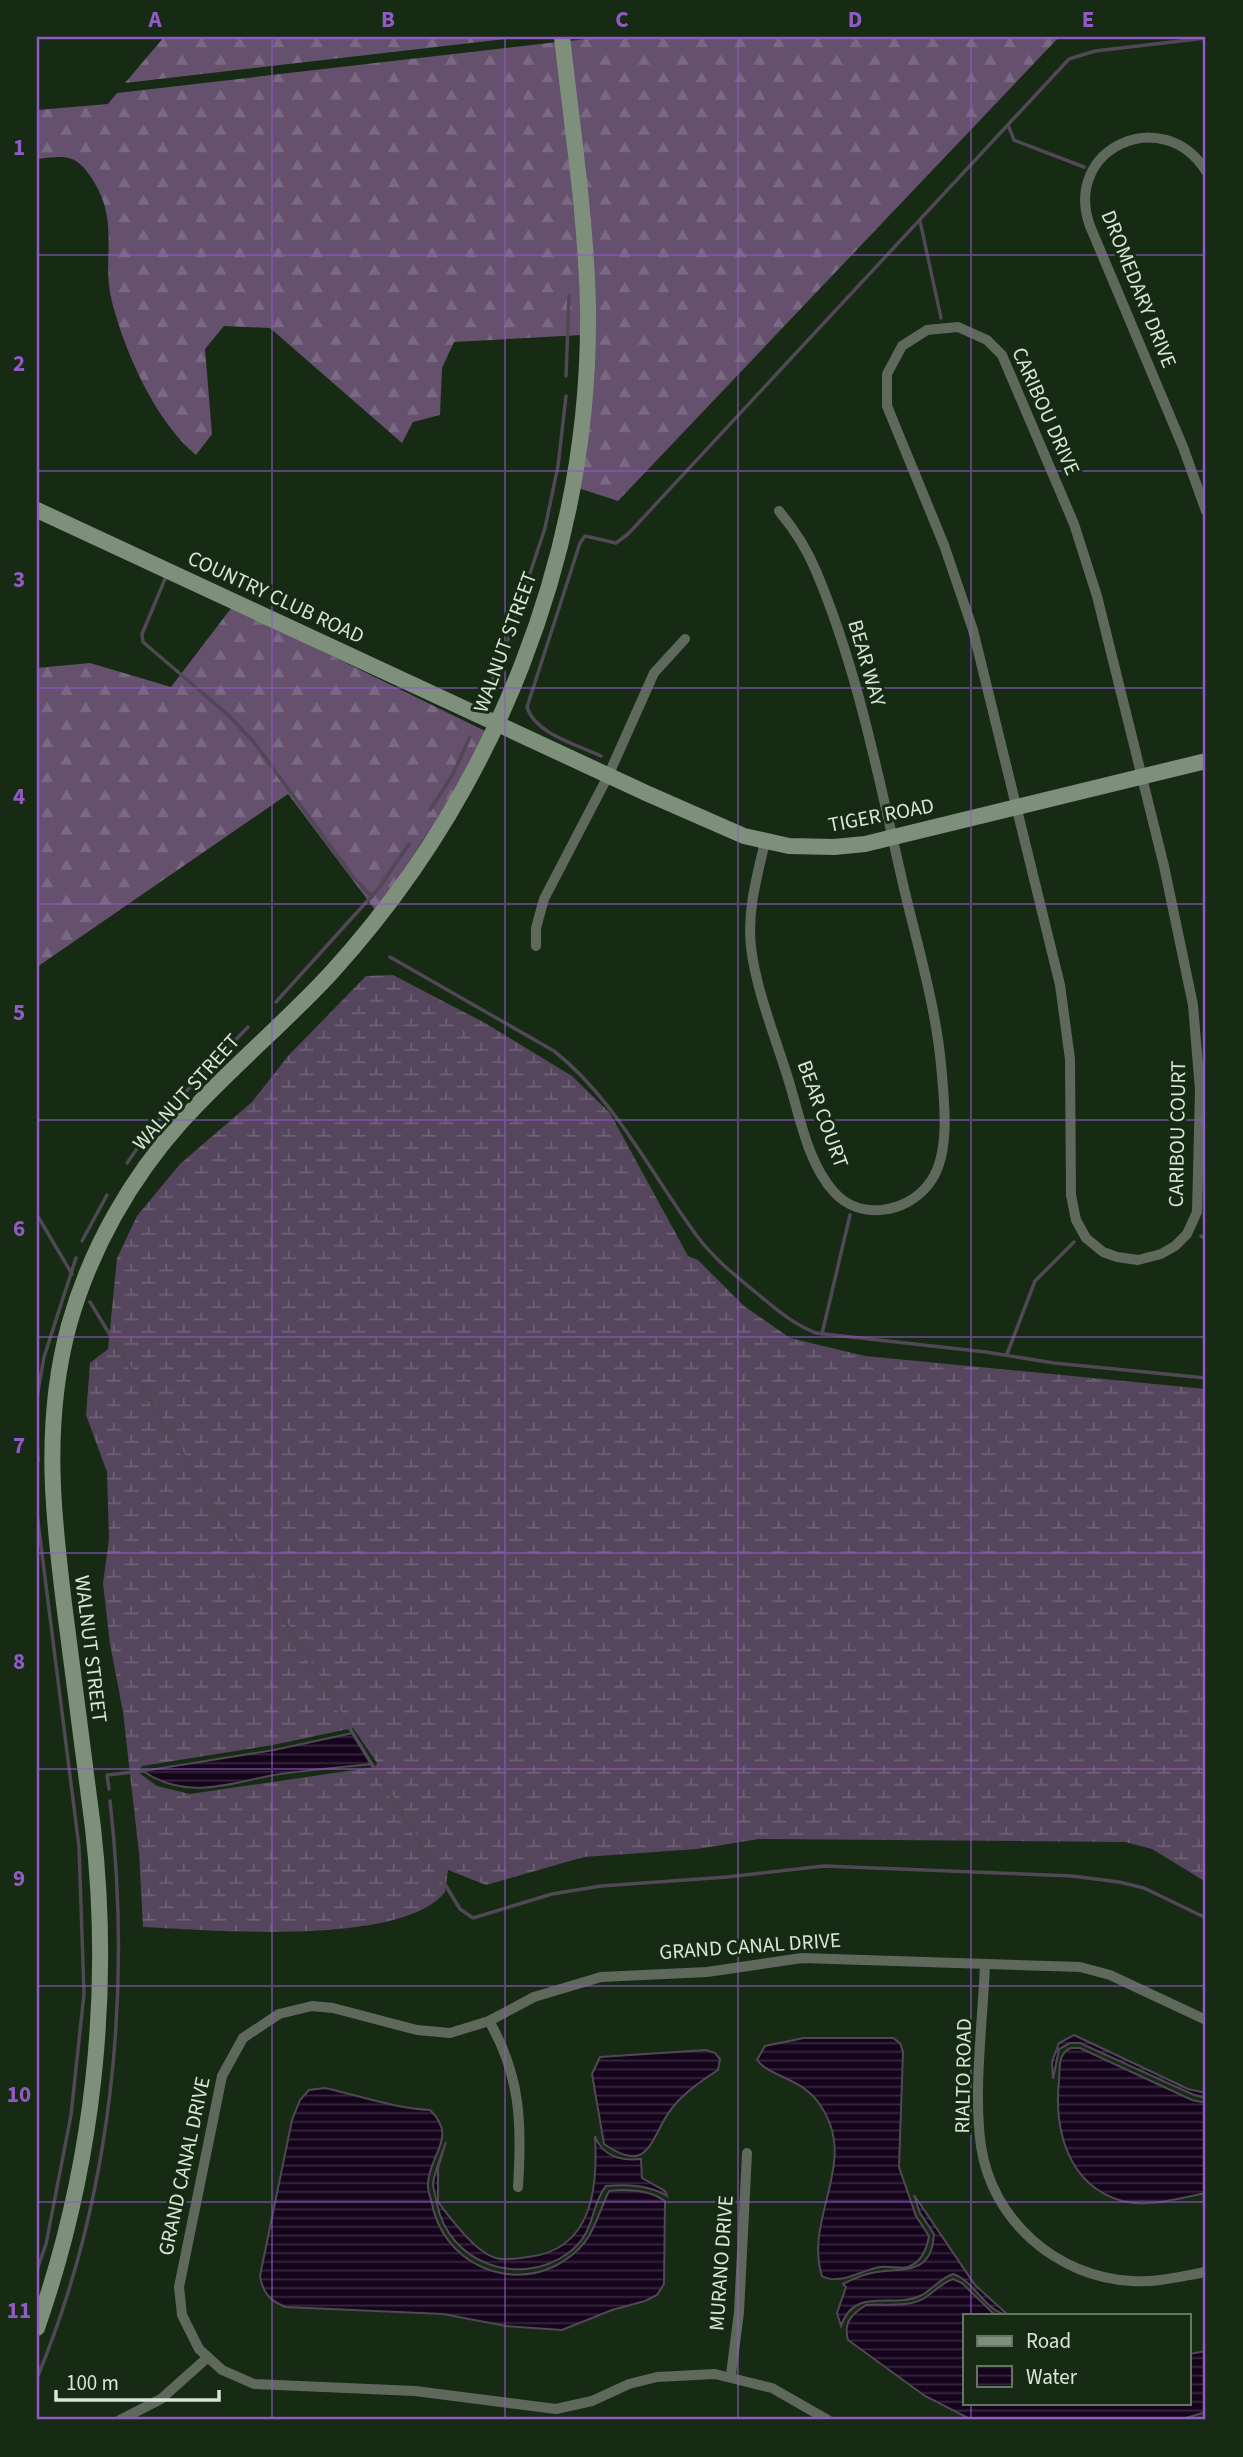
<svg xmlns="http://www.w3.org/2000/svg" width="1243" height="2457" font-family="'Source Sans 3',sans-serif">
  <style>
    .forest { fill: url(#forest-firs) }
    .wetland { fill: url(#wetland-marsh); fill-rule: evenodd }
    .water { fill: url(#water-rules); stroke: #504854; stroke-width: 2 }
    .lines { fill: none; stroke-linecap: round; stroke-linejoin: round }
    .stream { stroke: #504854; stroke-width: 3.5 }
    .street { stroke: #5e695c; stroke-width: 10 }
    .secondary { stroke: #7e907c; stroke-width: 16 }
    .grid { fill: none; stroke: #925ac5; stroke-width: 2; stroke-opacity: 0.55 }
    .labels { text-anchor: middle; dominant-baseline: central; stroke-width: 6; stroke-linejoin: round; paint-order: stroke }
    .street-label { font-size: 21px; fill: #d9e6d7; stroke: #162a14 }
    .neatline { fill: none; stroke: #925ac5; stroke-width: 2.5 }
    .grid-label { font-size: 23px; text-anchor: middle; font-weight: bold; fill: #925ac5 }
  </style>
  <defs>
    <pattern id="forest-firs" width="22" height="20" patternUnits="userSpaceOnUse" patternTransform="scale(1.75)"><rect width="22" height="20" fill="#65506e"/><path d="M5 1l3.5 6h-7zM16 11l3.5 6h-7z" fill="#7a6982"/></pattern>
    <pattern id="wetland-marsh" width="20" height="14" patternUnits="userSpaceOnUse" patternTransform="scale(1.75)"><rect width="20" height="14" fill="#56465d"/><path d="M1 5h8M5 5V1M11 12h8M15 12V8" fill="none" stroke="#6e6174"/></pattern>
    <pattern id="water-rules" width="6" height="5" patternUnits="userSpaceOnUse" patternTransform="scale(1.75)"><rect width="6" height="5" fill="#15041c"/><path d="M0 2.5h6" fill="none" stroke="#36293c"/></pattern>
  </defs>
  <rect width="100%" height="100%" fill="#162a14"/>
  <!-- forest -->
  <g class="forest">
    <polygon points="164,37 522,37 125,83"/>
    <polygon points="604,37 1059,37 618,501 578,488 596,335 569,41"/>
    <path d="M557 42 579 258 581 335 454 342 442 368 440 415 413 422 402 443 270 328 224 326 205 349 212 434 196 455C155 421 125 352 112 302 101 260 120 224 94 182 77 154 68 155 37 159V110L108 104 117 93Z"/>
    <polygon points="232,607 487,732 457,789 376,911 288,794 37,967 37,668 90,663 171,687"/>
  </g>
  <!-- wetland -->
  <path class="wetland" d="M393 975 485 1023 572 1076 610 1113 688 1256 698 1260 744 1306 790 1338 865 1356 1206 1389V1882L1152 1849 1125 1842 759 1839 697 1849 584 1857 486 1885 448 1870 445 1892C402 1947 209 1930 143 1927L139 1853 123 1712 110 1644 103 1583 109 1539 107 1472 86 1415 90 1363 108 1349 117 1258 137 1216 180 1164 252 1102 288 1056 366 976ZM353 1728 377 1763 375 1767 190 1794 157 1786 138 1772 142 1766 273 1745Z"/>
  <!-- water -->
  <g class="water">
    <path d="M353 1733 372 1764C341 1767 310 1770 280 1774 231 1782 188 1802 143 1771L274 1750Z"/>
    <polygon points="1074,2035 1188,2089 1206,2093 1206,2098 1194,2095 1080,2043 1070,2043 1059,2049 1053,2079 1052,2062 1059,2043"/>
    <path d="M804 2038H893L900 2043 903 2052 899 2167 916 2216 929 2236C927 2248 922 2262 908 2267 900 2269 889 2266 880 2267 861 2270 839 2286 822 2276 803 2216 862 2161 818 2102 799 2077 770 2077 757 2060L765 2046Z"/>
    <path d="M1071 2048H1080L1192 2100 1206 2103V2193C1180 2198 1149 2208 1122 2201 1067 2185 1054 2129 1059 2080 1060 2067 1058 2053 1071 2048Z"/>
    <path d="M706 2050 715 2053 720 2059 718 2070C701 2081 685 2092 672 2108 650 2136 651 2177 604 2144L592 2074 600 2057Z"/>
    <path d="M325 2088C360 2096 394 2108 430 2110 458 2137 430 2153 428 2183 427 2190 431 2198 432 2204 443 2260 504 2291 555 2266 593 2246 593 2225 609 2191 627 2189 649 2190 665 2201L664 2284 657 2295 645 2301 612 2310 562 2330 506 2326 443 2314 285 2307C269 2300 263 2293 260 2276L292 2120 300 2100 309 2090Z"/>
    <path d="M595 2136C602 2156 621 2161 641 2159L642 2178 665 2191 667 2196C650 2185 626 2184 606 2186 589 2207 597 2233 567 2254 518 2288 449 2263 437 2204 436 2197 433 2189 433 2183 435 2170 442 2154 446 2142L438 2168V2202C450 2218 476 2253 496 2258 505 2261 519 2258 528 2257 592 2250 598 2189 595 2136Z"/>
    <path d="M914 2195 975 2285 1008 2315C985 2312 975 2281 953 2274 938 2280 934 2288 922 2295 893 2310 855 2285 841 2326L837 2313 846 2287 843 2284C856 2277 869 2272 885 2271 913 2269 932 2269 934 2234L920 2213Z"/>
    <path d="M953 2279 962 2283 995 2315H965V2403H1189V2354L1206 2351V2412L1179 2420H972L925 2396 848 2340C843 2322 852 2314 866 2305 884 2304 911 2308 926 2297 936 2290 942 2283 953 2279Z"/>
  </g>
  <g class="lines">
    <!-- stream -->
    <g class="stream">
      <polyline points="1008,125 1014,140 1084,167"/>
      <polyline points="920,221 941,318"/>
      <polyline points="566,376 569,296"/>
      <polyline points="165,579 142,634 143,642 227,714 253,741 354,878 372,897"/>
      <polyline points="508,640 545,528 558,466 566,396"/>
      <polyline points="488,691 501,656"/>
      <path d="M601 756C578 745 535 734 527 707L580 543 585 536 616 543 628 534 1069 59 1095 51 1206 38"/>
      <polyline points="430,810 452,776 470,737"/>
      <path d="M390 957 554 1051C615 1099 651 1174 697 1236 714 1259 737 1277 759 1295 777 1310 793 1324 816 1333L986 1352 1054 1363 1206 1378"/>
      <polyline points="276,1002 379,888 409,844"/>
      <polyline points="127,1163 152,1127 248,1027"/>
      <polyline points="37,1215 72,1274"/>
      <polyline points="1201,1236 1206,1239"/>
      <polyline points="82,1241 107,1195"/>
      <polyline points="90,1302 460,1909 473,1918 552,1894 601,1886 727,1877 824,1866 1072,1876 1119,1882 1144,1888 1206,1918"/>
      <polyline points="822,1334 850,1215"/>
      <polyline points="1007,1354 1035,1281 1074,1242"/>
      <polyline points="37,1397 44,1357 76,1258"/>
      <polyline points="37,1438 38,1461"/>
      <polyline points="37,1514 79,1847 84,1994 71,2115 46,2244 37,2270"/>
      <polyline points="109,1789 107,1775 143,1771"/>
      <path d="M37 2378C112 2198 132 1993 110 1801"/>
    </g>
    <!-- street -->
    <g class="street">
      <path d="M1206 171C1163 103 1062 148 1090 226L1183 447 1206 511"/>
      <polygon points="958,327 987,340 1002,355 1074,524 1097,596 1164,866 1193,1005 1200,1090 1197,1212 1187,1234 1175,1246 1161,1254 1138,1260 1117,1257 1103,1252 1086,1238 1076,1220 1071,1195 1070,1059 1060,985 973,630 944,545 887,406 887,374 902,346 927,330"/>
      <path d="M765 842C757 876 747 911 751 947 756 989 773 1031 786 1072 799 1111 806 1161 834 1192 860 1221 906 1213 928 1185 952 1156 944 1100 941 1064 935 1003 917 944 903 884 879 780 858 670 816 571 807 549 794 529 779 511"/>
      <polyline points="536,946 536,928 544,899 608,776 654,673 685,639"/>
      <path d="M985 1964C983 2020 973 2091 981 2146 992 2221 1057 2277 1132 2281 1157 2283 1182 2276 1206 2272"/>
      <path d="M489 2021C521 2076 522 2125 518 2187"/>
      <polyline points="731,2375 739,2312 747,2153"/>
      <polyline points="120,2420 161,2399 207,2358"/>
      <polyline points="828,2420 772,2388 715,2374 657,2377 629,2384 592,2401 556,2409 415,2391 254,2384 222,2370 199,2349 182,2315 179,2287 222,2076 243,2038 279,2014 312,2006 333,2008 417,2030 450,2033 489,2021 534,1997 601,1977 707,1972 802,1958 1080,1967 1110,1975 1206,2020"/>
    </g>
    <!-- secondary -->
    <g class="secondary">
      <polyline points="37,510 646,793 744,836 789,846 834,847 865,844 1206,761"/>
      <path d="M37 2328C93 2168 112 1996 93 1828 84 1758 75 1689 66 1619 53 1519 42 1424 69 1325 90 1250 130 1179 182 1121 229 1069 284 1024 331 973 495 793 591 552 588 308 586 218 572 126 562 37"/>
    </g>
  </g>
  <!-- grid -->
  <path class="grid" d="M272 37V2420M505 37V2420M738 37V2420M971 37V2315M37 255H1206M37 471H1206M37 688H1206M37 904H1206M37 1120H1206M37 1337H1206M37 1553H1206M37 1769H1206M37 1986H1206M37 2202H1206M971 2403V2420"/>
  <g class="labels">
    <!-- street labels -->
    <g class="street-label">
      <text transform="translate(1139 289) rotate(68)">DROMEDARY DRIVE</text>
      <text transform="translate(1046 411) rotate(66)">CARIBOU DRIVE</text>
      <text transform="translate(276 597) rotate(25)">COUNTRY CLUB ROAD</text>
      <text transform="translate(505 642) rotate(-70)">WALNUT STREET</text>
      <text transform="translate(867 663) rotate(74)">BEAR WAY</text>
      <text transform="translate(881 815) rotate(-11)">TIGER ROAD</text>
      <text transform="translate(186 1092) rotate(-48)">WALNUT STREET</text>
      <text transform="translate(823 1114) rotate(70)">BEAR COURT</text>
      <text transform="translate(1177 1134) rotate(-89)">CARIBOU COURT</text>
      <text transform="translate(91 1649) rotate(83)">WALNUT STREET</text>
      <text transform="translate(750 1946) rotate(-4)">GRAND CANAL DRIVE</text>
      <text transform="translate(963 2076) rotate(-89)">RIALTO ROAD</text>
      <text transform="translate(184 2166) rotate(-78)">GRAND CANAL DRIVE</text>
      <text transform="translate(721 2263) rotate(-86)">MURANO DRIVE</text>
    </g>
  </g>
  <!-- border -->
  <rect width="1243" height="2457" fill="none" stroke="#162a14" stroke-width="77"/>
  <!-- legend -->
  <rect x="963" y="2314" width="228" height="91" fill="#162a14" stroke="#647562" stroke-width="2"/>
  <rect x="977" y="2336" width="35" height="10" fill="#7e907c" stroke="#647562" stroke-width="2"/>
  <text x="1026" y="2348" font-size="21" fill="#d9e6d7">Road</text>
  <rect x="977" y="2366" width="35" height="21" fill="url(#water-rules)" stroke="#647562" stroke-width="2"/>
  <text x="1026" y="2384" font-size="21" fill="#d9e6d7">Water</text>
  <!-- scale -->
  <path d="M56 2390v10h163v-10" fill="none" stroke="#d9e6d7" stroke-width="3.5"/>
  <text x="66" y="2390" font-size="21" fill="#d9e6d7" stroke="#162a14" stroke-width="5" paint-order="stroke">100 m</text>
  <rect x="38" y="38" width="1166" height="2380" class="neatline"/>
  <g class="grid-label">
    <text x="155" y="27">A</text>
    <text x="388" y="27">B</text>
    <text x="622" y="27">C</text>
    <text x="855" y="27">D</text>
    <text x="1088" y="27">E</text>
    <text x="19" y="155">1</text>
    <text x="19" y="371">2</text>
    <text x="19" y="587">3</text>
    <text x="19" y="804">4</text>
    <text x="19" y="1020">5</text>
    <text x="19" y="1236">6</text>
    <text x="19" y="1453">7</text>
    <text x="19" y="1669">8</text>
    <text x="19" y="1886">9</text>
    <text x="19" y="2102">10</text>
    <text x="19" y="2318">11</text>
  </g>
</svg>
